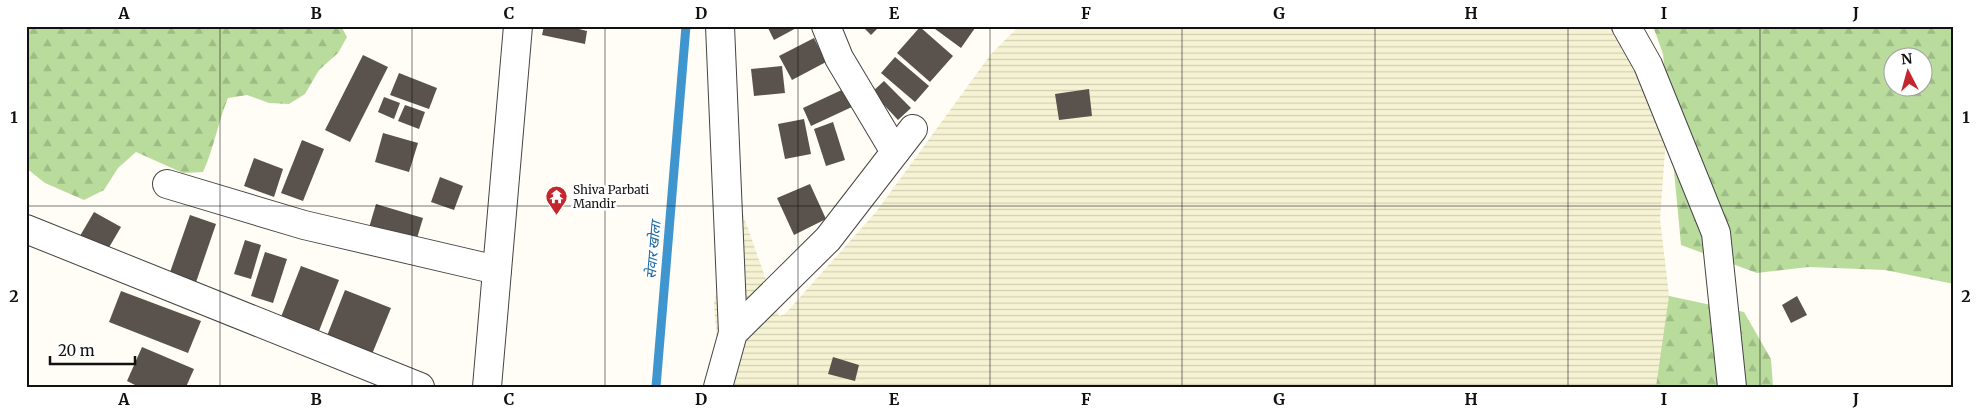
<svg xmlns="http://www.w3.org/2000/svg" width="1980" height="413" font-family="Merriweather,'Noto Sans Devanagari',serif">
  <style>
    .farmland { fill: url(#farmland-rules) }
    .forest { fill: url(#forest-firs); fill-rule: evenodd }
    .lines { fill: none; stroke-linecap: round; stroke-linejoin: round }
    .stream { stroke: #3f96cf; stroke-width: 9 }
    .building { fill: #5a524d }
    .minor-casing { stroke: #444; stroke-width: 30 }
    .tertiary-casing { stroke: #444; stroke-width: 30 }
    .minor { stroke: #fff; stroke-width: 28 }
    .tertiary { stroke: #fff; stroke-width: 28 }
    .grid { fill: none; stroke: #111; stroke-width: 1; stroke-opacity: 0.55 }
    .labels { text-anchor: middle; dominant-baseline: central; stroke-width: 5; stroke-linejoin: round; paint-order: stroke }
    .poi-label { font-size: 12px; fill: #111; stroke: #fff; text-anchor: start }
    .water-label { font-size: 14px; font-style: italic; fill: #1768a6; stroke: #fff }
    .neatline { fill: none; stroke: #111; stroke-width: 2 }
    .grid-label { font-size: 16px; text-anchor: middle; font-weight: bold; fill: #111 }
  </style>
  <defs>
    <pattern id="farmland-rules" width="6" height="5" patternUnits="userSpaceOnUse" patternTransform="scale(1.25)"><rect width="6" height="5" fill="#f6f3d4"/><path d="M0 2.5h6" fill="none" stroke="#d2cfb5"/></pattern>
    <pattern id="forest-firs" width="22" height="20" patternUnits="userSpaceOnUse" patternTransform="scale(1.25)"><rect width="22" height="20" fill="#b9dc9c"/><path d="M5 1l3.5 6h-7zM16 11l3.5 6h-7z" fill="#9ebc85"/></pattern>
  </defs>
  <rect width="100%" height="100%" fill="#fffdf5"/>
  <!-- farmland -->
  <polygon class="farmland" points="1019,26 1627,26 1668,110 1660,219 1673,329 1673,387 720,387 714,302 741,209 779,316 785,314 876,212 991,54"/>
  <!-- forest -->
  <g class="forest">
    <path d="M26 26H341L347 37 338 53 319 70 305 94 289 104 269 103 247 95 228 98C218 122 214 148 203 172L183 173 136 152 118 168 104 190 84 200 45 183 26 168Z"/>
    <path d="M1653 26H1954V284L1885 270 1809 267 1757 273 1681 245 1663 54ZM1892 58H1922V88H1892Z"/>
    <polygon points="1669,296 1744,312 1771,359 1773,387 1656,387"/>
  </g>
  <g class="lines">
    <!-- stream -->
    <polyline class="stream" points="656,387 686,26"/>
  </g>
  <!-- building -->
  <g class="building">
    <polygon points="544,26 567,26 587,31 585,44 542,35"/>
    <polygon points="767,26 800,26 774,40"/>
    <polygon points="862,26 880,26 871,35"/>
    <polygon points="931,26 973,26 975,28 961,48"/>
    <polygon points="920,27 953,56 930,82 897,53"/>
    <polygon points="814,38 826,62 792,80 779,56"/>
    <polygon points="363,55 388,67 350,142 325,130"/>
    <polygon points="895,57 929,86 915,102 881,73"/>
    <polygon points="782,66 785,93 754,96 751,69"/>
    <polygon points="399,73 437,88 429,109 390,95"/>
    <polygon points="884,81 911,108 898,120 872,92"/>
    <polygon points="846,88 854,106 811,126 803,108"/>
    <polygon points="1089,89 1092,116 1059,120 1055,94"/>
    <polygon points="384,97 400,103 394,119 378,112"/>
    <polygon points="405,105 425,112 419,129 398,121"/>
    <polygon points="804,119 811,154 785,159 778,124"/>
    <polygon points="833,122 845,160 826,166 814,129"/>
    <polygon points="383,133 418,143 409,172 375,162"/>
    <polygon points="302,140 324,149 303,201 281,193"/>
    <polygon points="254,158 283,169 274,197 244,186"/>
    <polygon points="440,177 463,186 454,210 431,202"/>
    <polygon points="810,184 826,219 794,235 777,198"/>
    <polygon points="376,204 423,218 415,245 368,231"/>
    <polygon points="94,212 121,227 104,256 77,241"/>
    <polygon points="190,215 216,224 194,288 168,278"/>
    <polygon points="245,240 261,245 251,279 234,274"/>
    <polygon points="265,252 287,259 273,303 251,296"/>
    <polygon points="301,266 339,280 319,331 281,317"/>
    <polygon points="345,290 391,308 370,359 325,341"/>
    <polygon points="121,291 201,321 188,353 109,322"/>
    <polygon points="1797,296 1807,315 1791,323 1782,305"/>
    <polygon points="142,347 194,369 186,387 139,387 127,381"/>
    <polygon points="833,357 859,365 855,381 828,374"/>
  </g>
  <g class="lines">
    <defs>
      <g id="minor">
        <polyline points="720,26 733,333"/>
        <polyline points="826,26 839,58 895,152"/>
        <polyline points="1626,26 1648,65 1716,233 1732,387"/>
        <polyline points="167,184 304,225 497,270"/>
        <polyline points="26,229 420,387"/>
        <polyline points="718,387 733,333 828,239 913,129"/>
      </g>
      <polyline id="tertiary" points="487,387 518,26"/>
    </defs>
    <!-- minor casing -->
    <use href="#minor" class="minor-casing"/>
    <!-- tertiary casing -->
    <use href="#tertiary" class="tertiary-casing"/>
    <!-- minor -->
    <use href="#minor" class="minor"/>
    <!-- tertiary -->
    <use href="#tertiary" class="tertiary"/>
  </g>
  <!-- grid -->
  <path class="grid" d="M220 26V387M412 26V387M605 26V387M798 26V387M990 26V387M1182 26V387M1375 26V387M1568 26V387M1760 26V387M26 206H1954"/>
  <!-- icons -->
  <defs>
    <symbol id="temple-pin" viewBox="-11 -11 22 30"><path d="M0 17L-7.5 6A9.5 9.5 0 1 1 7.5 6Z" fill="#c4262e" stroke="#fff"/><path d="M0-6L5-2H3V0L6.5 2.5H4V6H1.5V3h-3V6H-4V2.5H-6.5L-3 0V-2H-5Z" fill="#fff"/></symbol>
  </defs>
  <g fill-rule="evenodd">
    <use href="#temple-pin" x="544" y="184" width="25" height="34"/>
  </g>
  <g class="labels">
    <!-- poi labels -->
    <g class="poi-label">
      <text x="573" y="189">Shiva Parbati<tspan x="573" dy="14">Mandir</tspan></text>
    </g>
    <!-- water labels -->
    <g class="water-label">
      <text transform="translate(653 250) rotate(-85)">सेवार खोला</text>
    </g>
  </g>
  <!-- border -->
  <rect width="1980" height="413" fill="none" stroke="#ffffff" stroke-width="55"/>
  <!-- north arrow -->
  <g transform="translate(1908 72) rotate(354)"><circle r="24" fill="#ffffff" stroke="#a0a0a0"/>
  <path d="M0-4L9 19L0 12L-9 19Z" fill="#c4262e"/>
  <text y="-8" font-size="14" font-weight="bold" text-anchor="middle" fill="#111111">N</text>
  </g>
  <!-- scale -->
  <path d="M50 356v8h85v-8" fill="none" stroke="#111111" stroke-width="2.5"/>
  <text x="58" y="356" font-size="15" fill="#111111" stroke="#ffffff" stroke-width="4" paint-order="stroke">20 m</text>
  <rect x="28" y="28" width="1924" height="358" class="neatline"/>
  <g class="grid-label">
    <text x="124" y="19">A</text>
    <text x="316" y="19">B</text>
    <text x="509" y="19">C</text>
    <text x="701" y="19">D</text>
    <text x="894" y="19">E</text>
    <text x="1086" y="19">F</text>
    <text x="1279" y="19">G</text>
    <text x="1471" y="19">H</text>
    <text x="1664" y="19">I</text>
    <text x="1856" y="19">J</text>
    <text x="14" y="123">1</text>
    <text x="1966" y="123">1</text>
    <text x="14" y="302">2</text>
    <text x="1966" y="302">2</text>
    <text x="124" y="405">A</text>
    <text x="316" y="405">B</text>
    <text x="509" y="405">C</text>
    <text x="701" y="405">D</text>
    <text x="894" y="405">E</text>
    <text x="1086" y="405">F</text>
    <text x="1279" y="405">G</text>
    <text x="1471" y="405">H</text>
    <text x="1664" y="405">I</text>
    <text x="1856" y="405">J</text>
  </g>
</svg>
